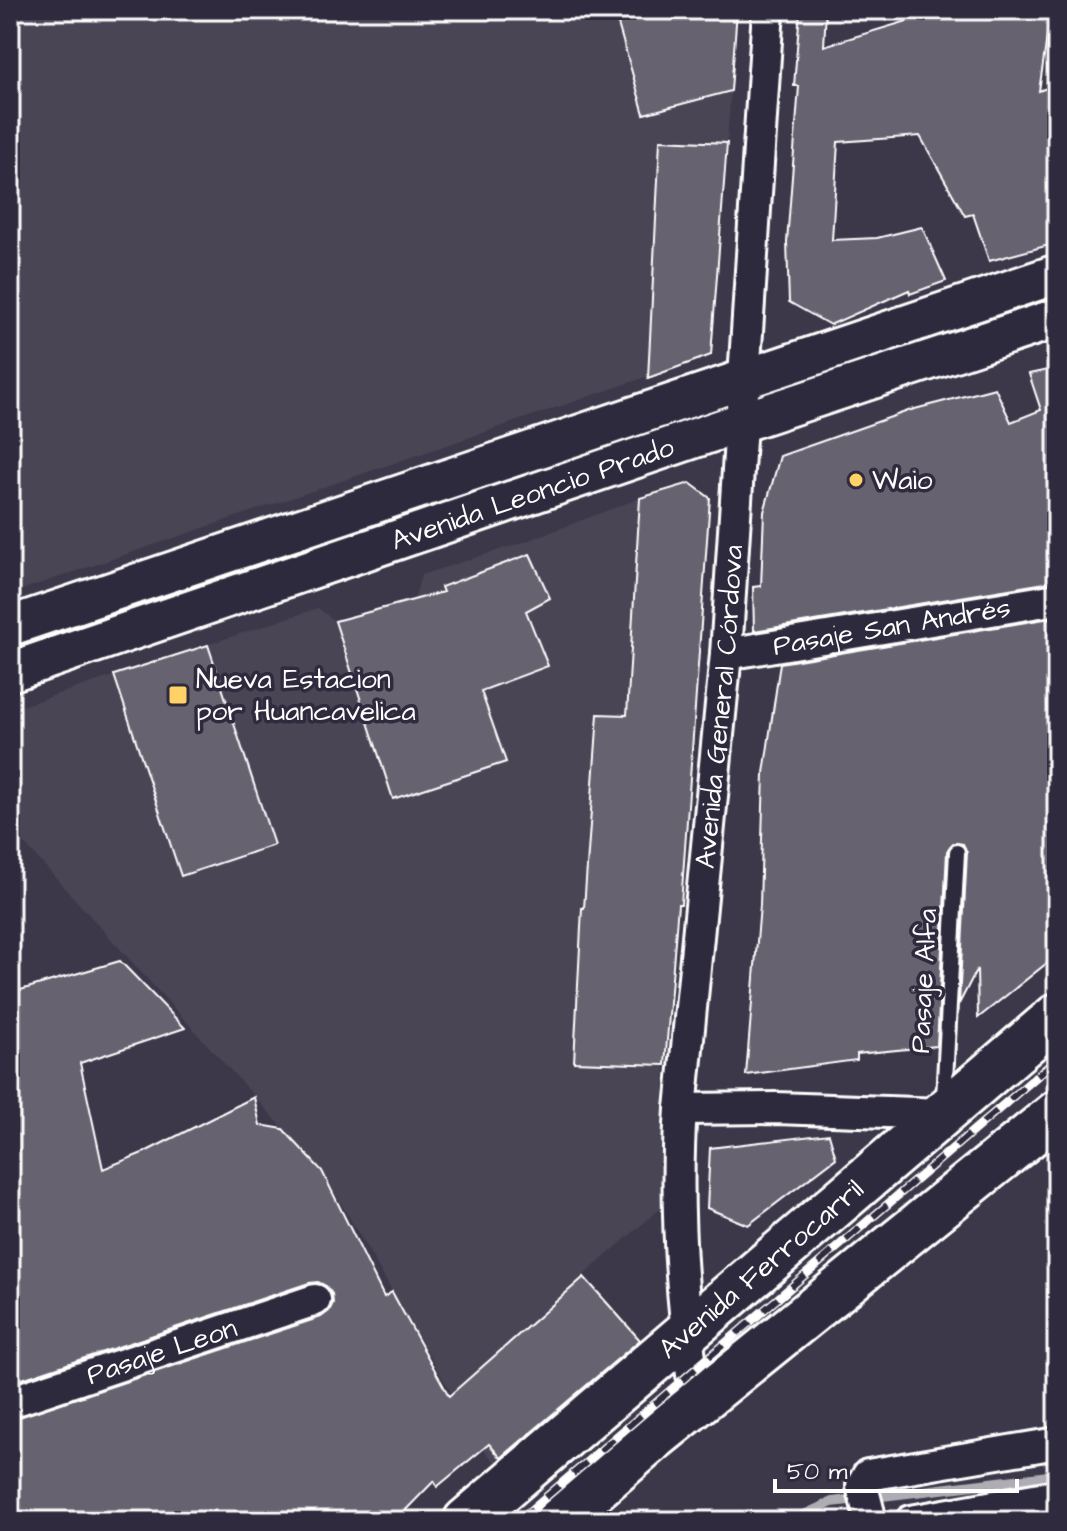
<svg xmlns="http://www.w3.org/2000/svg" width="1067" height="1531" font-family="'Architects Daughter',sans-serif">
  <style>
    .built { fill: #494455 }
    .lines { fill: none; stroke-linecap: round; stroke-linejoin: round }
    .stream { stroke: #afadb4; stroke-width: 10 }
    .building { fill: #666270; stroke: #fff; stroke-width: 2 }
    .service-casing { stroke: #fff; stroke-width: 20 }
    .minor-casing { stroke: #fff; stroke-width: 36 }
    .tertiary-casing { stroke: #fff; stroke-width: 44 }
    .primary-casing { stroke: #fff; stroke-width: 50 }
    .service { stroke: #2f2a3d; stroke-width: 14 }
    .minor { stroke: #2f2a3d; stroke-width: 30 }
    .tertiary { stroke: #2f2a3d; stroke-width: 38 }
    .primary { stroke: #2f2a3d; stroke-width: 44 }
    .rail-casing { stroke: #fff; stroke-width: 9 }
    .rail { stroke: #2f2a3d; stroke-width: 6; stroke-dasharray: 18; stroke-linecap: butt }
    .poi-dot { fill: #ffd166; stroke: #2f2a3d; stroke-width: 3 }
    .labels { text-anchor: middle; dominant-baseline: central; stroke-width: 7; stroke-linejoin: round; paint-order: stroke }
    .poi-label { font-size: 28px; fill: #fff; stroke: #2f2a3d; text-anchor: start }
    .street-label { font-size: 28px; fill: #fff; stroke: #2f2a3d }
  </style>
  <rect width="100%" height="100%" fill="#3c3749"/>
  <filter id="ink" filterUnits="userSpaceOnUse"><feTurbulence type="fractalNoise" baseFrequency=".0125" numOctaves="2"/><feDisplacementMap in="SourceGraphic" scale="16" xChannelSelector="R" yChannelSelector="G"/><feConvolveMatrix kernelMatrix="1 2 1 2 8 2 1 2 1" color-interpolation-filters="sRGB"/></filter>
  <g filter="url(#ink)">
    <!-- built -->
    <g class="built">
      <polygon points="10,10 737,10 711,355 10,594"/>
      <polygon points="690,483 710,498 681,904 677,916 665,1065 660,1209 583,1276 647,1348 506,1473 487,1454 322,1171 10,828 10,710 318,608 335,621 414,600 421,575 524,542 640,498"/>
    </g>
    <g class="lines">
      <!-- stream -->
      <polyline class="stream" points="791,1521 832,1502 1057,1475"/>
    </g>
    <!-- building -->
    <g class="building">
      <polygon points="614,10 737,10 731,91 644,114"/>
      <polygon points="800,10 826,10 824,46 944,10 1051,10 1039,91 1057,84 1057,243 989,261 973,214 965,216 920,136 838,142 832,240 877,238 922,227 946,281 910,294 909,290 830,325 789,302 787,242 799,86 794,86"/>
      <polygon points="660,140 727,143 711,355 648,378"/>
      <polygon points="1057,368 1057,581 754,631 753,587 761,586 764,512 780,456 911,410 995,388 1011,422 1041,410 1029,374"/>
      <polygon points="690,483 710,498 681,904 678,904 665,1065 574,1062 582,908 584,908 598,714 627,715 640,498"/>
      <polygon points="530,554 550,598 526,611 548,666 481,691 506,762 393,799 335,621 443,592 441,587"/>
      <polygon points="1057,617 1057,955 978,1018 977,969 959,1004 967,853 963,844 953,843 947,851 937,1046 857,1054 857,1060 746,1075 760,905 764,773 780,663"/>
      <polygon points="208,645 274,845 181,876 114,675"/>
      <polygon points="120,961 185,1028 80,1063 103,1169 145,1152 254,1097 260,1125 283,1129 322,1171 384,1297 392,1292 449,1396 584,1277 640,1340 501,1458 489,1444 437,1487 434,1481 395,1521 10,1521 10,1420 321,1317 329,1311 333,1303 332,1294 326,1286 318,1282 309,1283 10,1383 10,993"/>
      <polygon points="829,1134 836,1158 748,1225 707,1208 710,1148"/>
    </g>
    <g class="lines">
      <defs>
        <polyline id="service" points="944,1099 957,852"/>
        <g id="minor">
          <path id="s1" d="M726 654 1057 599"/>
          <polyline points="681,1109 776,1108 943,1114"/>
          <path id="s2" d="M10 1402 315 1300"/>
          <path id="s3" d="M696 1404C682 1307 674 1208 681 1109L726 654 768 10"/>
          <polyline points="871,1521 862,1486 868,1475 1057,1443"/>
          <polyline points="911,1521 1057,1495"/>
        </g>
        <g id="tertiary">
          <polyline points="10,626 1057,274"/>
          <path id="s4" d="M10 672 742 422 1057 318"/>
        </g>
        <g id="primary">
          <path id="s5" d="M466 1521 1057 1016"/>
          <polyline points="558,1521 653,1439 1057,1113"/>
        </g>
      </defs>
      <!-- service casing -->
      <use href="#service" class="service-casing"/>
      <!-- minor casing -->
      <use href="#minor" class="minor-casing"/>
      <!-- tertiary casing -->
      <use href="#tertiary" class="tertiary-casing"/>
      <!-- primary casing -->
      <use href="#primary" class="primary-casing"/>
      <!-- service -->
      <use href="#service" class="service"/>
      <!-- minor -->
      <use href="#minor" class="minor"/>
      <!-- tertiary -->
      <use href="#tertiary" class="tertiary"/>
      <!-- primary -->
      <use href="#primary" class="primary"/>
      <defs>
        <polyline id="rail" points="518,1521 1057,1059"/>
      </defs>
      <!-- rail casing -->
      <use href="#rail" class="rail-casing"/>
      <!-- rail -->
      <use href="#rail" class="rail"/>
    </g>
  </g>
  <!-- markers -->
  <g class="poi-dot">
    <circle cx="856" cy="480" r="8"/>
    <rect x="168" y="685" width="20" height="20" rx="4"/>
  </g>
  <g class="labels">
    <!-- poi labels -->
    <g class="poi-label">
      <text x="872" y="480">Waio</text>
      <text x="196" y="679">Nueva Estacion<tspan x="196" dy="32">por Huancavelica</tspan></text>
    </g>
    <!-- street labels -->
    <g class="street-label">
      <text stroke="none"><textPath href="#s4" startOffset="552">Avenida Leoncio Prado</textPath></text>
      <text stroke="none"><textPath href="#s1" startOffset="168">Pasaje San Andrés</textPath></text>
      <text stroke="none"><textPath href="#s3" startOffset="700">Avenida General Córdova</textPath></text>
      <text transform="translate(924 981) rotate(-87)">Pasaje Alfa</text>
      <text stroke="none"><textPath href="#s5" startOffset="388">Avenida Ferrocarril</textPath></text>
      <text stroke="none"><textPath href="#s2" startOffset="160">Pasaje Leon</textPath></text>
    </g>
  </g>
  <!-- margin -->
  <rect width="1067" height="1531" fill="none" stroke="#2f2a3d" stroke-width="40"/>
  <rect x="20" y="20" width="1027" height="1491" fill="none" stroke="#fff" stroke-width="3" filter="url(#ink)"/>
  <!-- scale -->
  <path d="M775 1479v12h242v-12" fill="none" stroke="#ffffff" stroke-width="4"/>
  <text x="787" y="1479" font-size="24" fill="#ffffff" stroke="#2f2a3d" stroke-width="6" paint-order="stroke">50 m</text>
</svg>
